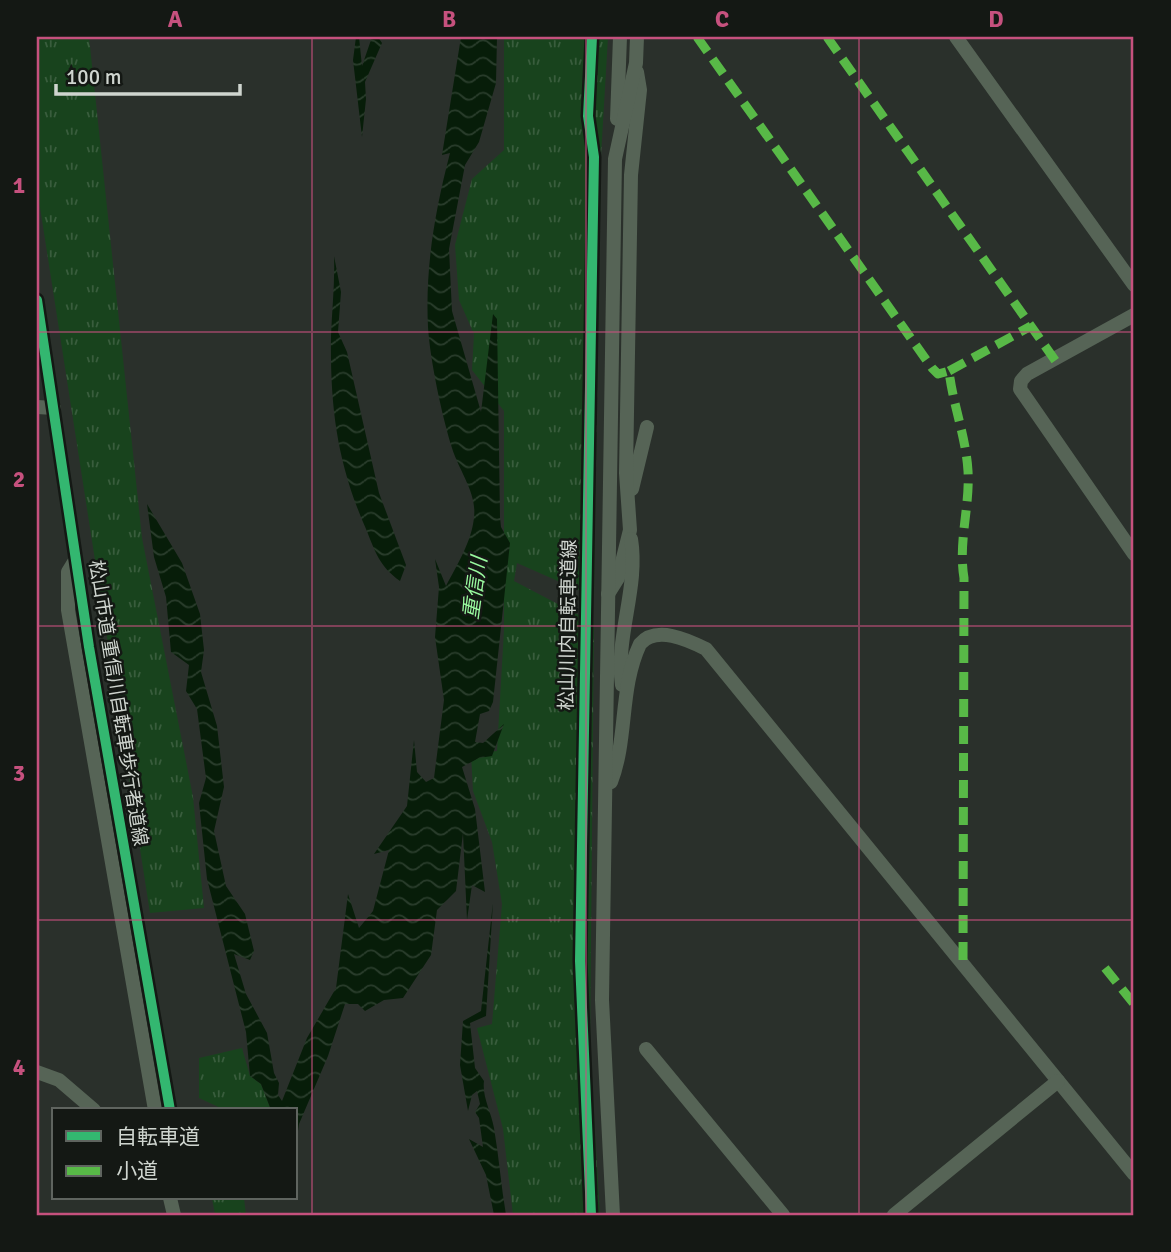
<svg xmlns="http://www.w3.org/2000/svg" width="1171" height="1252" font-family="Signika,'Noto Sans JP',sans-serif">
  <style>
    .grass { fill: url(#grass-tufts) }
    .water { fill: url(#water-waves) }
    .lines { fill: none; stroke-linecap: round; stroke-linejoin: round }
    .street { stroke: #566456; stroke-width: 14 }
    .quiet { stroke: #58b947; stroke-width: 9; stroke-dasharray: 18 9; stroke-linecap: butt }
    .cycleway-casing { stroke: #141814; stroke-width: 15 }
    .cycleway { stroke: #33b770; stroke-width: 10 }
    .grid { fill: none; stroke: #c6517e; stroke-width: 2; stroke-opacity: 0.55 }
    .labels { text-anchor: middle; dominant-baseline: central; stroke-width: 5; stroke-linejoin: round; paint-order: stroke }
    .street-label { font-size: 19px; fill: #cfd5cf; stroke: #141814 }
    .water-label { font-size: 21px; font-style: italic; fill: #98f89e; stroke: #141814 }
    .neatline { fill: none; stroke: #c6517e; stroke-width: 2.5 }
    .grid-label { font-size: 23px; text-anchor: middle; font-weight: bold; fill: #c6517e }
  </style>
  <defs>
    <pattern id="grass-tufts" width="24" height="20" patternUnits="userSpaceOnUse" patternTransform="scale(1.75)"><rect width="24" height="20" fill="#18431d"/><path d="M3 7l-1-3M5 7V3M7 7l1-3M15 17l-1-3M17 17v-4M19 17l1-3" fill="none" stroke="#395d3d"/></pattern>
    <pattern id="water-waves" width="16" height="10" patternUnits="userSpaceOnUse" patternTransform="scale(1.75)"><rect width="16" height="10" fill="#071d09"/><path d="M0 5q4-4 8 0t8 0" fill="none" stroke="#2a3d2c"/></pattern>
  </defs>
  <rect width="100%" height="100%" fill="#2a302b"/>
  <!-- grass -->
  <g class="grass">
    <polygon points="37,37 89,37 142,538 193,797 204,908 150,913 37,188"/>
    <polygon points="504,37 608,37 601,156 594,597 517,563 514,581 594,623 590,1049 600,1215 513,1215 503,1129 477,1028 492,1024 502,904 492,842 473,791 471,754 497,751 504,630 504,411 472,370 474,334 459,300 455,245 472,179 504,150"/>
    <polygon points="242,1048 250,1076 261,1084 271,1110 225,1110 199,1098 199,1058"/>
    <polygon points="212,1198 244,1198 246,1215 215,1215"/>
  </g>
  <!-- water -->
  <g class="water">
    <polygon points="356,37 359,37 362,66 372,37 378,37 382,43 365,82 366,99 362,137 353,60"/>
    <path d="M461 37H497L496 83 479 142 465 165 449 249 452 311 481 412 493 314 497 319 500 517 501 527 510 543 493 702 489 711 480 714 475 742 483 743 504 724 492 756 479 758 462 767 475 809 485 892 472 885 467 920 463 833 456 891 437 910 431 955 403 998 384 1000 365 1011 358 1004H345L328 1056 299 1124 296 1146V1110H271L261 1084 250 1076 246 1032 207 879 199 803 206 778 197 709 186 691 189 665 171 652 166 597 154 557 147 504 182 563 200 614 204 650 201 672 217 726 224 787 214 831 226 886 245 914 254 951 250 960 234 954 246 994 267 1033 274 1073 279 1083 278 1095 282 1101 307 1038 336 988 348 894 359 928 373 911 389 850 374 854 407 806 414 740 417 772 426 782 434 778 444 700 435 637 439 587 435 559 446 586C457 565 472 541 474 517 477 493 459 471 452 448 442 416 430 360 428 327 425 267 435 211 450 153L442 155Z"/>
    <path d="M334 256 341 292 338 332 347 352 379 493 406 565 400 581C379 566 375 551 366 529 337 463 330 407 331 336 332 309 335 283 334 256Z"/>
    <path d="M493 902 486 1016 470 1023 475 1068 484 1081C482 1097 491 1111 494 1128 499 1157 501 1186 506 1215H494L486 1175 469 1139 483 1147 479 1118 475 1112 480 1104 477 1091 472 1095 468 1111 460 1065 463 1021 481 1011Z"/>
  </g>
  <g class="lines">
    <!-- street -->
    <g class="street">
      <polyline points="956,37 1134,285"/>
      <polyline points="617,119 620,37"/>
      <polyline points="1134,315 1027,374 1021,381 1020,389 1134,554"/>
      <polyline points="37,407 54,408"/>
      <polyline points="632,489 647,427"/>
      <polyline points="76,559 68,572 68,610 155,1110"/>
      <polyline points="608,594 618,578 630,530 626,473 631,175 640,90 637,72"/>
      <path d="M622 685C615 636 639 588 631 539"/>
      <path d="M611 782C628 738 619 689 640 644 656 625 688 640 706 649L1134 1174"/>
      <polyline points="646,1049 783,1215"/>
      <polyline points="37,1072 59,1080 94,1110"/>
      <polyline points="170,1198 174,1215"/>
      <polyline points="613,1215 602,1000 615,159 636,63 637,37"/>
      <polyline points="894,1215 1058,1081"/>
    </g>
    <!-- quiet -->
    <g class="quiet">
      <path d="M697 37 932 368 938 374 949 371C953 405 966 437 968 471 970 507 958 542 964 578L963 965"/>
      <polyline points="827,37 1057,363"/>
      <polyline points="949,371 1031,326"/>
      <polyline points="1105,968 1134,1004"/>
    </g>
    <defs>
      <g id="cycleway">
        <polyline points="37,300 89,647 170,1110"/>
        <polyline points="591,1215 580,961 594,157 588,116 592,37"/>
      </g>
    </defs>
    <!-- cycleway casing -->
    <use href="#cycleway" class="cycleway-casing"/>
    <!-- cycleway -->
    <use href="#cycleway" class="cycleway"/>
  </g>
  <!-- grid -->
  <path class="grid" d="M312 37V1215M586 37V1215M859 37V1215M37 332H1134M37 626H1134M37 920H1134"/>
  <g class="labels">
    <!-- street labels -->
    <g class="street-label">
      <text transform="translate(568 625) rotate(-89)">松山川内自転車道線</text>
      <text transform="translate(118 703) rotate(81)">松山市道 重信川自転車歩行者道線</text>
    </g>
    <!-- water labels -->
    <g class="water-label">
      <text transform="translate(475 588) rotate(-82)">重信川</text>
    </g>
  </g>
  <!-- border -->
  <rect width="1171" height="1252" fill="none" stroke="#141814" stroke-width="77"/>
  <!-- legend -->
  <rect x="52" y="1108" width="245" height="91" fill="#141814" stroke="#5f645f" stroke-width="2"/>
  <rect x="66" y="1131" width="35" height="10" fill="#33b770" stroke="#5f645f" stroke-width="2"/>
  <text x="116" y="1144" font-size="21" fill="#cfd5cf">自転車道</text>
  <rect x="66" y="1166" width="35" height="10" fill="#58b947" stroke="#5f645f" stroke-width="2"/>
  <text x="116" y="1178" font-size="21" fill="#cfd5cf">小道</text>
  <!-- scale -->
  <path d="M56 84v10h184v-10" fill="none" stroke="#cfd5cf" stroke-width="3.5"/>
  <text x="66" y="84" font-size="21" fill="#cfd5cf" stroke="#141814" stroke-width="5" paint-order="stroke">100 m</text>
  <rect x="38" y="38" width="1094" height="1176" class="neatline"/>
  <g class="grid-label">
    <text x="175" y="27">A</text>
    <text x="449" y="27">B</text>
    <text x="722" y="27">C</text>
    <text x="996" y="27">D</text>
    <text x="19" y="193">1</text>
    <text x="19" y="487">2</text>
    <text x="19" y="781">3</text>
    <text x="19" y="1075">4</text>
  </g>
</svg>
